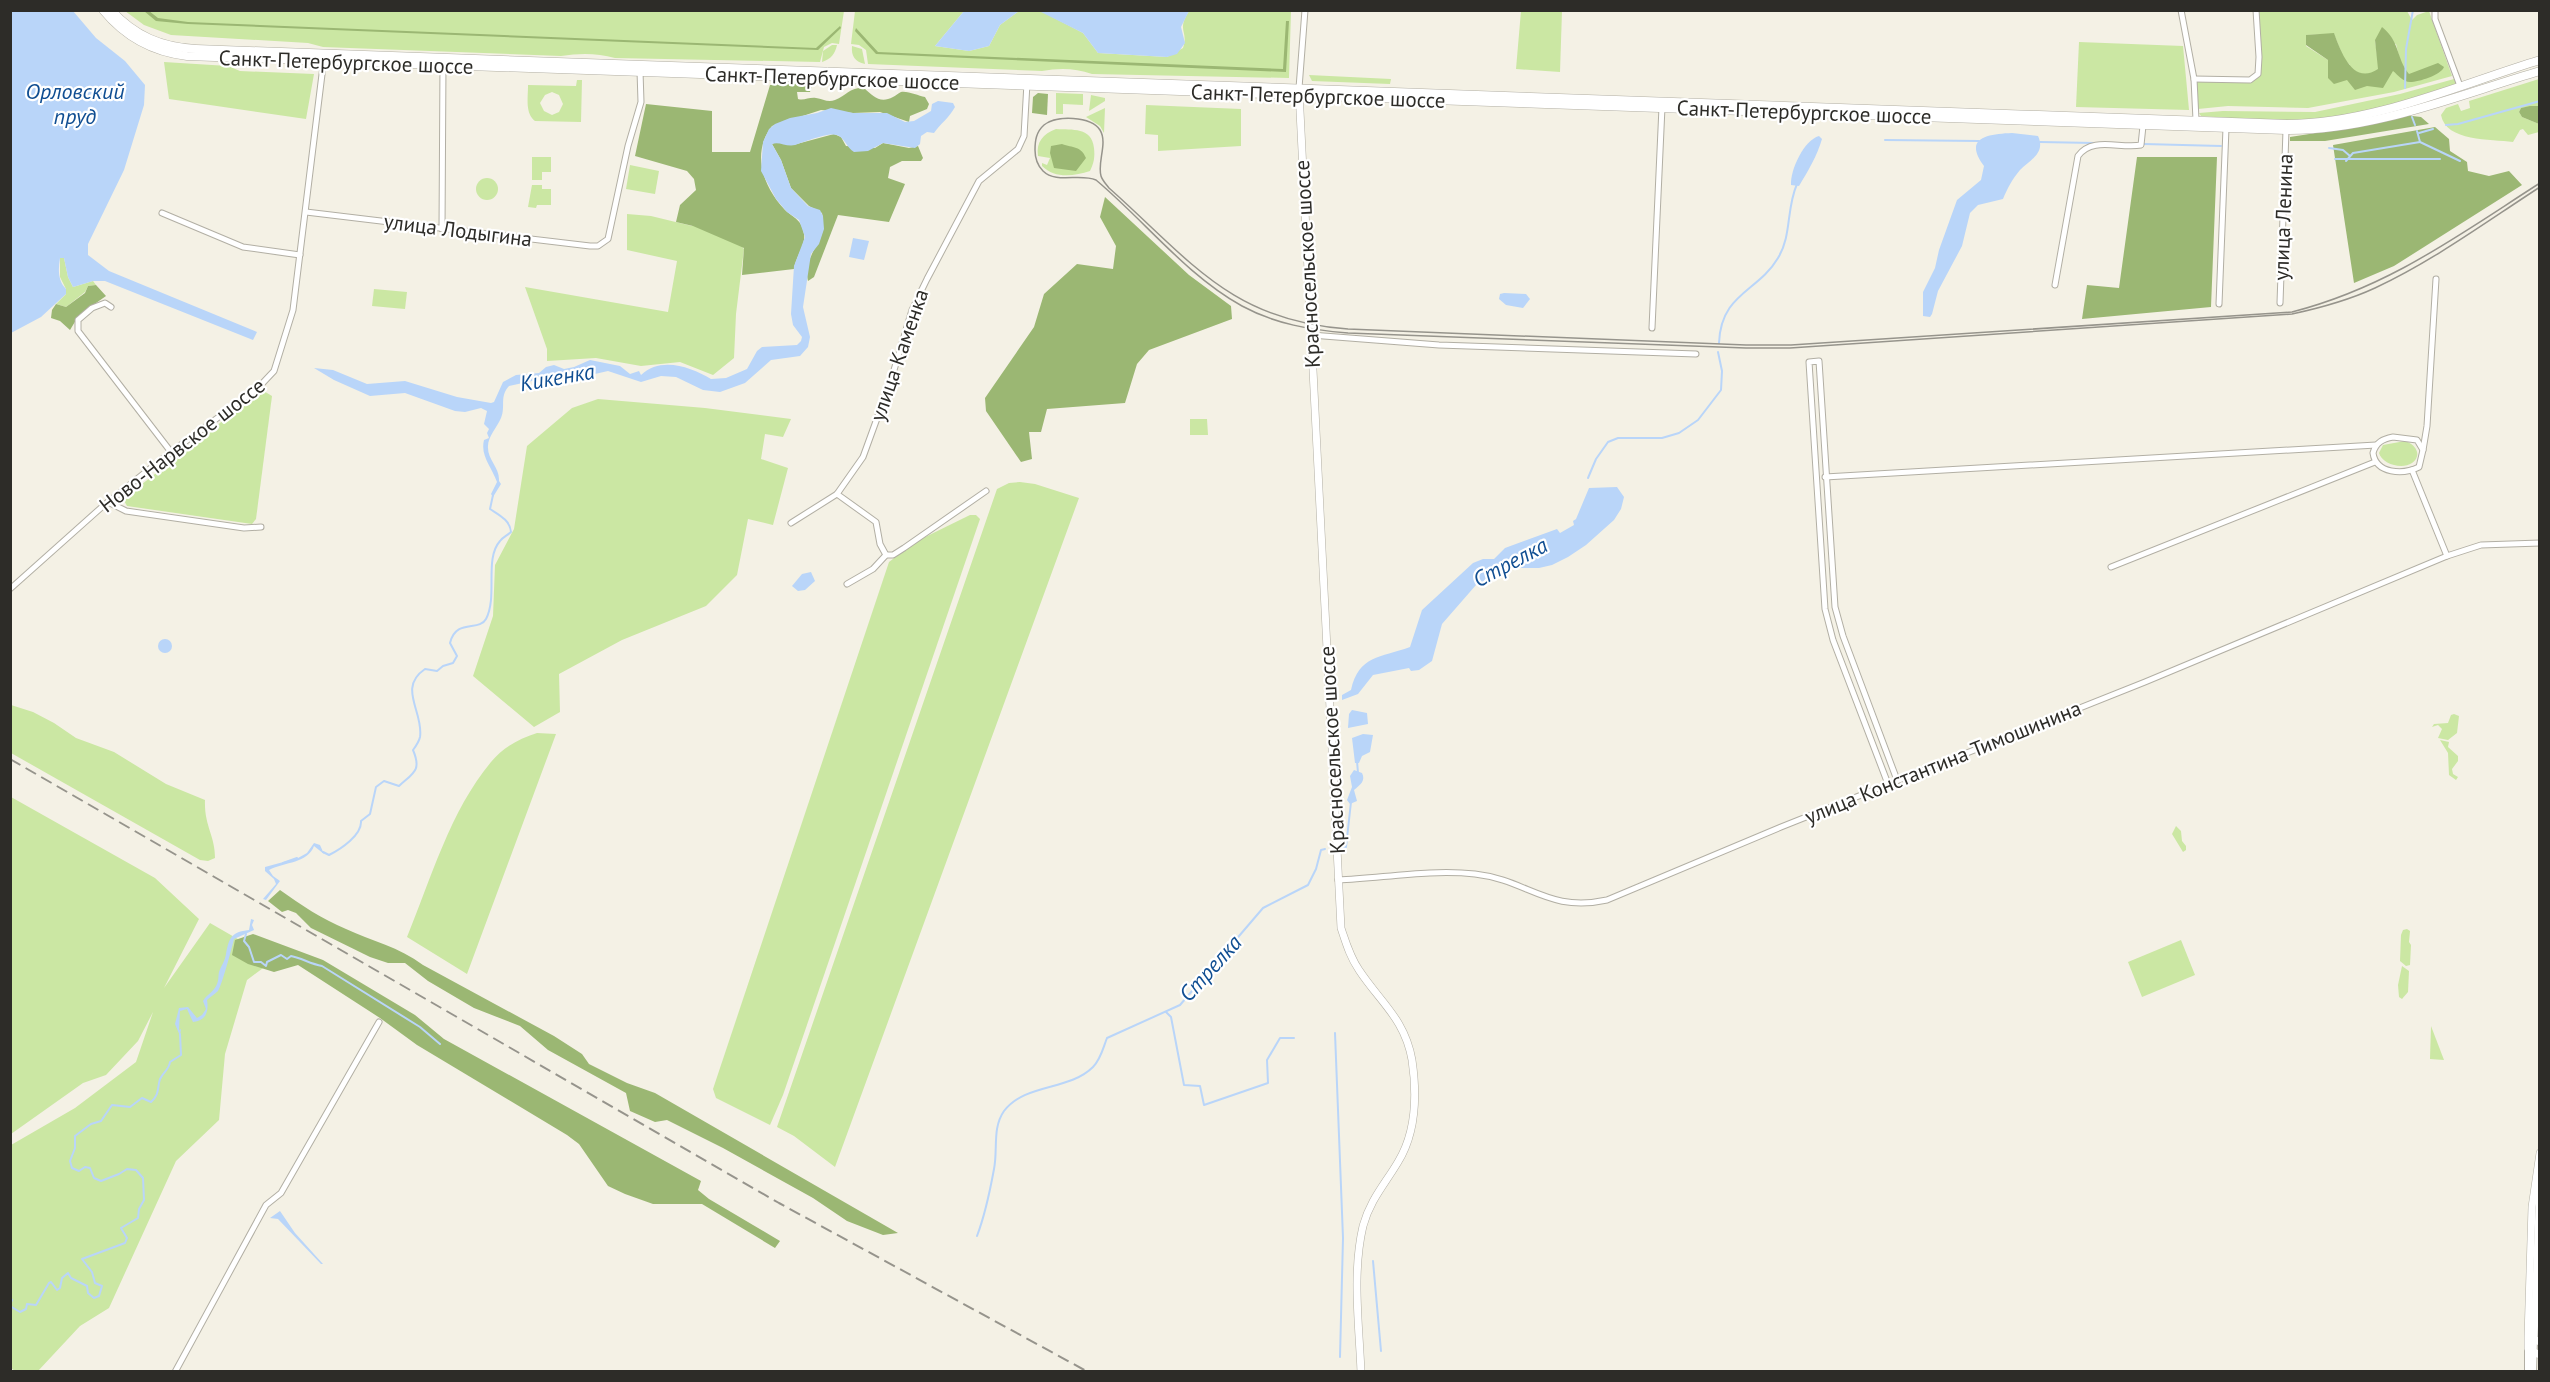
<svg xmlns="http://www.w3.org/2000/svg" width="2550" height="1382" font-family="'PT Sans',sans-serif">
  <style>
    .green { fill: #cbe7a3; fill-rule: evenodd }
    .forest { fill: #9bb773 }
    .water { fill: #b9d5f9 }
    .lines { fill: none; stroke-linecap: round; stroke-linejoin: round }
    .stream { stroke: #b9d5f9; stroke-width: 2 }
    .minor-casing { stroke: #b2afa4; stroke-width: 7 }
    .tertiary-casing { stroke: #b2afa4; stroke-width: 8 }
    .secondary-casing { stroke: #b2afa4; stroke-width: 8 }
    .primary-casing { stroke: #b2afa4; stroke-width: 9 }
    .minor { stroke: #fff; stroke-width: 5 }
    .tertiary { stroke: #fff; stroke-width: 6 }
    .secondary { stroke: #fff; stroke-width: 7 }
    .primary { stroke: #fff; stroke-width: 8 }
    .tram { stroke: #96948c; stroke-width: 1.5 }
    .rail { stroke: #96948c; stroke-width: 2; stroke-dasharray: 12 6; stroke-linecap: butt }
    .labels { text-anchor: middle; dominant-baseline: central; stroke-width: 4.5; stroke-linejoin: round; paint-order: stroke }
    .street-label { font-size: 21px; fill: #2d2c28; stroke: #fff }
    .water-label { font-size: 22px; font-style: italic; fill: #104e92; stroke: #fff }
  </style>
  <rect width="100%" height="100%" fill="#f4f1e5"/>
  <!-- green -->
  <g class="green">
    <path d="M1039 10 1083 33 1098 53 1167 57 1183 48C1189 30 1176 32 1189 11H1291L1289 78 1092 74C1075 68 1059 68 1042 71L868 64 866 50 859 45 851 44 855 11H964L935 46 969 51 989 46 1000 25 1019 11Z"/>
    <path d="M2259 10 2407 11 2412 20 2417 15 2429 11 2452 76 2394 92 2308 108 2228 106 2198 109 2196 82H2250L2261 73ZM2334 34 2344 59 2350 65 2328 67V60L2306 46V35ZM2375 40 2396 44 2400 60 2378 63Z"/>
    <path d="M125 11H844L839 44 832 43 824 47 820 62 615 58C597 53 580 53 561 56L323 47 308 43 171 35 144 25Z"/>
    <polygon points="1521,11 1562,11 1560,72 1516,69"/>
    <polygon points="2079,42 2183,46 2189,110 2076,107"/>
    <path d="M832 45H837C835 54 831 59 822 62L823 51Z"/>
    <path d="M852 46 862 49 865 64C855 62 851 56 852 46Z"/>
    <polygon points="164,62 228,66 240,71 314,74 306,119 169,99"/>
    <polygon points="1309,75 1391,79 1390,84 1312,81"/>
    <path d="M2454 79 2456 84C2407 99 2359 117 2308 120 2272 122 2236 118 2201 116L2199 113 2223 111 2315 112 2400 94Z"/>
    <path d="M2539 79V106L2521 108 2519 112 2522 117 2539 124V132L2528 135 2523 129 2520 130 2513 142C2491 139 2446 142 2441 115L2446 108 2458 104 2461 111 2470 108 2469 101Z"/>
    <path d="M577 80H582L581 122 535 121C525 113 528 99 528 85L576 86ZM552 92 559 95 563 104 559 112 552 115 544 111 540 103 545 95Z"/>
    <polygon points="1056,93 1083,94 1083,105 1063,104 1063,114 1056,114"/>
    <polygon points="1091,95 1105,98 1105,101 1089,111"/>
    <polygon points="1146,105 1241,109 1241,146 1158,151 1158,135 1145,134"/>
    <polygon points="1105,108 1104,133 1100,126 1086,117"/>
    <path d="M1056 129C1072 130 1092 127 1094 148 1095 157 1094 163 1090 171 1074 176 1055 179 1042 166V163L1047 165 1050 158 1038 156C1036 142 1043 134 1056 129Z"/>
    <polygon points="532,157 551,157 551,172 542,172 542,180 532,180"/>
    <polygon points="630,165 659,171 655,194 626,189"/>
    <circle cx="487" cy="189" r="11"/>
    <polygon points="532,185 542,185 542,189 551,189 551,205 537,205 536,208 528,207"/>
    <polygon points="711,207 744,249 736,314 734,358 713,375 680,362 641,366 596,358 547,361 547,349 525,287 668,312 677,261 627,250 627,214 651,216 692,226"/>
    <polygon points="60,258 64,258 68,277 73,287 93,281 96,285 88,286 85,292 66,307 56,304 66,294 66,289 60,277"/>
    <polygon points="374,289 407,292 405,309 372,306"/>
    <polygon points="262,390 272,396 256,519 252,524 127,506 123,499"/>
    <polygon points="598,399 705,408 791,419 783,437 765,434 761,459 788,468 773,525 748,519 737,575 706,606 622,640 559,674 560,712 534,727 473,676 493,616 495,565 514,529 527,446 572,408"/>
    <polygon points="1190,419 1207,419 1208,435 1190,435"/>
    <path d="M2405 441C2415 444 2423 455 2412 463 2402 470 2382 464 2379 453L2383 445Z"/>
    <polygon points="1020,482 1035,484 1079,498 835,1167 794,1136 777,1127 997,489 1009,483"/>
    <polygon points="970,515 976,515 980,519 783,1095 770,1125 716,1098 713,1089 889,562 915,542"/>
    <path d="M11 705 33 712 54 723 76 738 114 752 166 784 205 800C204 826 215 835 215 858L208 861 200 860 11 753Z"/>
    <polygon points="2454,714 2459,716 2457,733 2448,740 2438,738 2442,729 2438,725 2432,727 2434,724 2448,723 2451,715"/>
    <path d="M537 733 556 734 467 974 407 937C431 879 450 811 491 762 503 747 519 739 537 733Z"/>
    <polygon points="2440,740 2449,742 2448,747 2458,756 2458,761 2452,769 2453,774 2458,777 2456,780 2449,775 2448,753"/>
    <polygon points="11,797 155,878 199,919 164,988 210,923 274,960 247,980 225,1054 219,1120 176,1161 109,1308 80,1326 38,1371 15,1371 11,1368 11,1145 75,1108 136,1062 153,1012 138,1041 106,1075 83,1083 11,1134"/>
    <polygon points="2176,826 2181,831 2182,841 2186,846 2186,850 2183,852 2172,834"/>
    <polygon points="2407,929 2410,931 2409,942 2411,945 2410,965 2406,966 2400,961 2401,935 2403,930"/>
    <polygon points="2181,940 2195,975 2142,997 2128,962"/>
    <polygon points="2402,966 2409,971 2408,992 2402,999 2399,997 2398,985"/>
    <polygon points="2431,1026 2444,1060 2430,1059"/>
  </g>
  <!-- forest -->
  <g class="forest">
    <polygon points="144,11 149,11 158,18 188,22 816,48 840,26 841,28 818,50 188,24 156,21"/>
    <polygon points="1286,21 1289,21 1286,72 876,54 855,31 856,28 878,52 1283,69"/>
    <path d="M2382 27C2400 41 2396 58 2409 74L2438 63 2444 67C2441 75 2419 82 2410 82 2403 82 2398 75 2393 71L2383 88 2367 86 2355 90 2347 80 2334 84 2328 78V60L2306 45V35L2334 33C2341 52 2353 86 2378 69L2375 40Z"/>
    <path d="M813 83 810 92H797L798 99C804 101 809 97 816 98 823 99 828 103 835 100 847 95 850 87 864 88 873 96 880 104 893 97 895 96 899 93 901 92 909 91 918 96 925 97L929 104 927 109 910 116 909 122 880 112 853 113 821 110 772 126C751 153 763 187 785 210 794 218 802 220 804 234 806 245 795 258 794 269L742 275 744 248 693 226 676 222 680 205 696 190 694 179 687 171 635 156 646 104 712 111V152H750L770 85Z"/>
    <polygon points="1038,93 1048,94 1047,115 1032,113 1033,97"/>
    <polygon points="2530,106 2539,106 2539,124 2522,117 2519,112 2521,108"/>
    <polygon points="2404,115 2421,117 2429,124 2325,141 2290,141 2290,137 2367,125"/>
    <polygon points="2435,127 2449,139 2450,151 2467,162 2468,171 2489,176 2509,171 2522,185 2394,266 2354,283 2333,145"/>
    <path d="M834 134 841 137 846 146 875 148 883 143 909 148 918 146 923 158 921 161H902L890 167 888 178 905 184 889 222 838 215 814 277 808 281C801 255 828 244 822 213L809 206 791 188 781 160 772 144 776 142 793 145Z"/>
    <path d="M1062 144C1073 148 1081 146 1086 158L1076 171 1054 168 1050 153 1051 146Z"/>
    <polygon points="2137,157 2217,157 2211,307 2082,319 2087,285 2119,288"/>
    <polygon points="1105,197 1189,275 1231,306 1232,319 1149,350 1137,364 1125,403 1047,409 1041,432 1029,432 1032,459 1021,462 986,411 985,398 1034,327 1044,294 1077,264 1113,269 1116,246 1100,217"/>
    <polygon points="96,285 106,296 79,315 70,330 60,321 51,318 52,310 56,304 66,307 85,293 88,286"/>
    <path d="M280 890C301 905 322 919 346 929 372 941 399 947 423 965L554 1036 582 1054 589 1064 627 1083 655 1093 898 1233 883 1235 847 1221 813 1198 723 1148 667 1120 655 1122 630 1111 626 1093 548 1050 520 1026 474 1008 428 981 405 963H388L370 957 311 928 296 913 288 910 282 912 268 901Z"/>
    <polygon points="253,934 323,960 415,1015 444,1039 701,1181 698,1190 709,1199 780,1241 775,1248 702,1204 653,1204 625,1194 608,1186 579,1144 567,1135 417,1045 380,1018 298,965 274,972 248,964 232,955 235,940"/>
  </g>
  <!-- water -->
  <g class="water">
    <path d="M11 10 73 11 96 38 125 61 145 85 144 105 124 170 88 244V255L109 271 257 332 253 340 105 281H93L73 287 68 277 64 258H60C58 270 58 281 66 289V294L41 317 11 333Z"/>
    <polygon points="964,11 964,10 1019,11 1000,25 989,46 969,51 935,46"/>
    <polygon points="1039,11 1189,11 1181,27 1185,43 1177,54 1167,57 1098,53 1083,33"/>
    <path d="M938 101 953 103 955 107C949 118 941 123 934 133L927 132 921 136 920 144 915 148 883 143 868 151 854 152C847 148 844 137 837 135 828 132 804 142 795 145 786 147 779 141 772 144L781 160 791 188 808 206 820 210 823 216 824 229 819 244 811 254 803 307 810 337 808 347 800 356 771 360 745 383 720 392 703 390 676 377 661 376 641 382 608 371 586 376 541 379 509 386C499 397 506 406 501 418 497 427 488 437 488 446 487 460 500 467 499 481L501 484 493 497 491 494 497 482C492 467 480 456 484 440L489 438 487 433 489 429 484 424 487 411 481 408 465 412 455 411 405 393 370 396 334 380 314 368 333 370 367 384 405 381 457 397 491 403 494 402 503 382 516 375 539 373 546 367 554 365 564 369 574 367 590 360 620 366 630 374 639 371 641 375C661 356 691 367 711 379L726 378 747 369 757 351 762 347 797 345 801 341 802 337 793 325 791 314 794 266 805 237 799 220 787 212 776 199 761 171 763 142 769 129 775 124 790 118 817 113 831 108 853 113H887L905 122 914 121 931 111 932 104Z"/>
    <path d="M2012 133 2038 136C2046 153 2030 160 2020 170 2013 178 2007 189 2003 199L1978 205 1970 213 1962 246 1938 291 1932 314 1930 317 1923 316V292L1935 268 1939 250 1957 200 1981 180 1984 166C1963 138 1987 134 2012 133Z"/>
    <path d="M1819 136 1822 139C1817 156 1808 171 1799 186L1791 185C1790 170 1804 140 1819 136Z"/>
    <polygon points="853,238 869,241 864,260 849,257"/>
    <polygon points="1504,293 1526,294 1530,299 1523,308 1506,305 1499,299 1500,294"/>
    <path d="M1617 487 1624 497 1621 509 1614 520 1586 545 1568 557 1552 565 1539 568H1515L1476 585 1442 624 1432 661 1419 670 1411 671 1409 668 1373 675 1358 694 1342 700V695L1351 690C1359 655 1380 658 1410 647L1422 610 1473 563 1483 559H1494L1505 548 1557 529 1560 533 1574 525 1573 521 1576 519 1589 488Z"/>
    <polygon points="811,572 815,581 805,590 798,591 792,586 802,574"/>
    <circle cx="165" cy="646" r="7"/>
    <polygon points="1352,710 1367,713 1368,724 1348,728 1349,714"/>
    <polygon points="1363,734 1373,735 1370,752 1362,756 1359,763 1355,763 1352,738"/>
    <path d="M1354 770 1362 773C1366 781 1360 785 1354 790L1357 801 1350 804 1347 800 1352 787 1350 776Z"/>
    <path d="M314 843 320 845 324 854 314 846C308 863 285 862 269 870L273 876 280 881 266 900 263 899 276 884 274 879 265 871V867L298 858 307 853Z"/>
    <path d="M251 919 254 920 252 925 254 930 234 939C231 951 222 985 218 991 215 994 210 997 207 1000 209 1011 206 1021 193 1022L187 1009 180 1011 179 1030 181 1029 180 1036 175 1024 179 1008 188 1007 197 1018 202 1015 206 1009 203 1001C207 994 214 992 217 984 219 979 218 977 219 972 221 966 225 961 226 954 229 938 231 932 249 930Z"/>
    <polygon points="280,1211 295,1233 323,1264 321,1264 278,1219 270,1218"/>
  </g>
  <g class="lines">
    <!-- stream -->
    <g class="stream">
      <polyline points="2405,88 2406,49 2413,10"/>
      <polyline points="2412,117 2415,125"/>
      <polyline points="2446,125 2458,124 2540,101"/>
      <polyline points="2417,131 2420,142 2460,161"/>
      <polyline points="2419,133 2433,129"/>
      <polyline points="1885,140 1979,141"/>
      <polyline points="2040,142 2094,143"/>
      <polyline points="2144,144 2221,146"/>
      <polyline points="2329,148 2343,150 2350,156"/>
      <polyline points="2335,159 2440,159"/>
      <polyline points="2346,161 2353,153 2420,142"/>
      <path d="M1719 343C1721 293 1758 292 1778 258 1792 235 1786 209 1797 184"/>
      <polyline points="1588,478 1596,459 1608,442 1618,438 1662,438 1679,433 1698,420 1721,390 1722,371 1718,352"/>
      <polyline points="1357,761 1358,773"/>
      <polyline points="1343,848 1346,847 1351,802"/>
      <path d="M323 852 329 855C341 849 362 835 361 821L370 814 376 787 384 781 399 786C413 773 422 771 413 750 416 746 419 742 420 737 424 712 397 688 425 669L437 671 443 666 453 663 457 656 450 643C456 618 479 632 486 619 498 596 484 559 500 541 503 537 508 535 511 532 510 520 499 515 490 509L493 495"/>
      <polyline points="283,863 297,858"/>
      <path d="M246 934 244 941 249 947 254 962H261L266 966 267 962 281 955 287 959 291 956C302 958 310 964 322 966L420 1027 440 1044"/>
      <polyline points="1166,1012 1171,1017 1184,1085 1200,1086 1204,1105 1268,1083 1267,1060 1280,1038 1294,1038"/>
      <polyline points="1335,1033 1343,1238 1340,1357"/>
      <path d="M977 1236C985 1215 990 1191 994 1169 998 1150 992 1128 1004 1111 1025 1083 1069 1091 1093 1067 1101 1059 1103 1048 1107 1038L1180 1005 1263 908 1308 885 1316 869 1321 850 1325 849"/>
      <polyline points="1373,1261 1381,1351"/>
      <polyline points="10,1298 12,1300 10,1304"/>
      <path d="M10 1306 20 1312 26 1309 27 1304 36 1305 49 1283 51 1282 57 1290 60 1288 62 1278 68 1273 71 1278 87 1286 88 1293 94 1298 99 1296 102 1286 95 1283 92 1272 82 1259 125 1243 127 1238 121 1228 138 1218 139 1209 144 1200 143 1178 136 1170 127 1169 119 1174 101 1181 94 1178 90 1168 85 1167 79 1171 72 1168 70 1161 75 1148V1136L91 1124 101 1121 112 1105 130 1107 142 1098 151 1102C160 1094 157 1088 160 1079 163 1072 169 1070 170 1062L181 1055 180 1034"/>
    </g>
    <defs>
      <g id="minor">
        <polyline points="2181,10 2194,79 2196,120"/>
        <polyline points="2435,10 2435,19 2460,86"/>
        <polyline points="2194,79 2250,80 2258,74 2259,57 2256,10"/>
        <polyline points="1299,88 1305,10"/>
        <polyline points="306,212 590,246 598,246 608,239 628,146 641,102 640,71"/>
        <polyline points="162,213 243,247 300,255"/>
        <polyline points="442,229 443,63"/>
        <path d="M2055 285 2078 156C2092 136 2120 149 2141 145L2143 126"/>
        <polyline points="2280,303 2286,130"/>
        <polyline points="2219,304 2226,128"/>
        <polyline points="111,307 105,303 92,308 78,320 78,331 171,452"/>
        <polyline points="1652,328 1662,107"/>
        <polyline points="1311,335 1439,345 1696,354"/>
        <path d="M2393 437 2417 440 2423 450 2419 467C2403 475 2376 474 2373 453 2376 442 2383 439 2393 437Z"/>
        <polyline points="2423,450 2427,426 2436,279"/>
        <polyline points="2412,470 2447,556"/>
        <polyline points="1825,477 2376,445"/>
        <polyline points="837,494 876,522 880,544 886,555"/>
        <polyline points="108,502 126,511 244,528 261,527"/>
        <polyline points="791,523 837,494 863,457 891,380 912,310 927,279 979,181 1018,149 1024,136 1027,83"/>
        <polyline points="2111,567 2375,462"/>
        <polyline points="847,584 873,569 886,555 893,555 904,548 986,491"/>
        <polyline points="10,589 103,506 171,452 257,389 274,371 293,310 324,58"/>
        <polyline points="1888,784 1833,640 1825,609 1809,362 1819,361 1835,607 1843,636 1897,780"/>
        <path d="M1338 880C1383 878 1431 869 1475 874 1528 880 1548 913 1607 900L1781 827 2145 682 2447 556 2481 545 2540 543"/>
        <polyline points="175,1372 266,1205 281,1193 379,1022"/>
      </g>
      <g id="tertiary">
        <polyline points="2531,1338 2534,1339 2533,1372"/>
        <polyline points="2528,1372 2528,1349"/>
      </g>
      <g id="secondary">
        <path d="M1299 91 1341 928C1346 943 1350 957 1359 970 1380 1002 1405 1019 1412 1060 1417 1094 1417 1131 1398 1162 1385 1184 1370 1200 1363 1226 1352 1273 1359 1323 1361 1372"/>
        <polyline points="2540,1153 2532,1207 2528,1337 2528,1349 2540,1355"/>
        <polyline points="2540,1183 2534,1339 2540,1342"/>
      </g>
      <g id="primary">
        <path d="M103 10C125 37 152 52 187 56L2286 130C2373 131 2458 95 2540 71"/>
        <path d="M111 10C135 36 161 47 196 49L2287 124C2372 124 2458 85 2540 60"/>
      </g>
    </defs>
    <!-- minor casing -->
    <use href="#minor" class="minor-casing"/>
    <!-- tertiary casing -->
    <use href="#tertiary" class="tertiary-casing"/>
    <!-- secondary casing -->
    <use href="#secondary" class="secondary-casing"/>
    <!-- primary casing -->
    <use href="#primary" class="primary-casing"/>
    <!-- minor -->
    <use href="#minor" class="minor"/>
    <!-- tertiary -->
    <use href="#tertiary" class="tertiary"/>
    <!-- secondary -->
    <use href="#secondary" class="secondary"/>
    <!-- primary -->
    <use href="#primary" class="primary"/>
    <!-- tram -->
    <path class="tram" d="M2540 183C2457 236 2389 287 2292 312L1791 345H1746L1348 329C1231 321 1190 260 1109 188 1106 184 1102 180 1101 176 1097 162 1108 143 1100 130 1091 116 1056 115 1044 125 1036 132 1035 141 1035 150 1035 158 1037 165 1043 171 1056 184 1080 173 1096 180 1145 221 1186 275 1242 306 1275 324 1311 330 1348 333L1746 348H1790L2292 314C2320 308 2349 300 2375 288 2433 261 2486 222 2540 187"/>
    <!-- rail -->
    <polyline class="rail" points="10,759 779,1203 1088,1372"/>
  </g>
  <g class="labels">
    <!-- street labels -->
    <g class="street-label">
      <text transform="translate(346 62) rotate(2)">Санкт-Петербургское шоссе</text>
      <text transform="translate(832 78) rotate(2)">Санкт-Петербургское шоссе</text>
      <text transform="translate(1318 96) rotate(2)">Санкт-Петербургское шоссе</text>
      <text transform="translate(1804 112) rotate(2)">Санкт-Петербургское шоссе</text>
      <text transform="translate(2283 217) rotate(-88)">улица Ленина</text>
      <text transform="translate(458 230) rotate(7)">улица Лодыгина</text>
      <text transform="translate(1307 264) rotate(-93)">Красносельское шоссе</text>
      <text transform="translate(899 355) rotate(-71)">улица Каменка</text>
      <text transform="translate(182 445) rotate(-38)">Ново-Нарвское шоссе</text>
      <text transform="translate(1332 750) rotate(-93)">Красносельское шоссе</text>
      <text transform="translate(1943 762) rotate(-22)">улица Константина Тимошинина</text>
    </g>
    <!-- water labels -->
    <g class="water-label">
      <text x="75" y="91">Орловский<tspan x="75" dy="25">пруд</tspan></text>
      <text transform="translate(557 377) rotate(-10)">Кикенка</text>
      <text transform="translate(1510 562) rotate(-28)">Стрелка</text>
      <text transform="translate(1210 968) rotate(-48)">Стрелка</text>
    </g>
  </g>
  <!-- border -->
  <rect width="2550" height="1382" fill="none" stroke="#2d2c28" stroke-width="24"/>
</svg>
